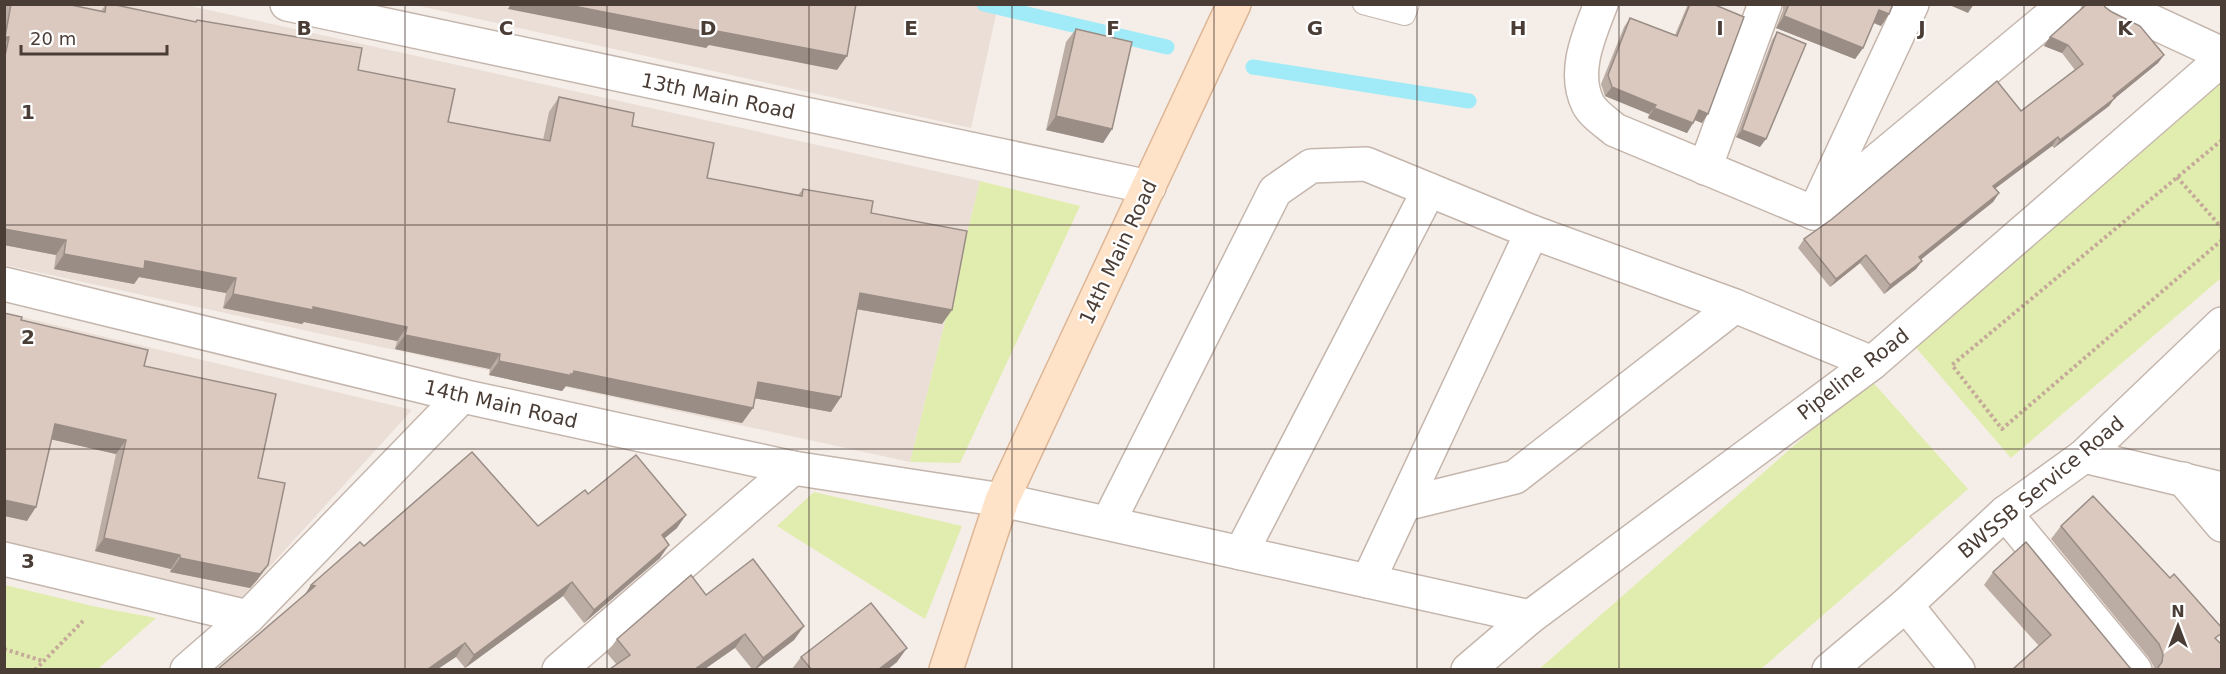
<svg xmlns="http://www.w3.org/2000/svg" width="2226" height="674" font-family="'DejaVu Sans',sans-serif">
  <style>
    .residential { fill: #eaded6 }
    .green { fill: #e1edae }
    .lines { fill: none; stroke-linecap: round; stroke-linejoin: round }
    .stream { stroke: #a0ebf7; stroke-width: 15 }
    .service-casing { stroke: #c5b6ad; stroke-width: 22 }
    .minor-casing { stroke: #c5b6ad; stroke-width: 36 }
    .tertiary-casing { stroke: #c5b6ad; stroke-width: 36 }
    .secondary-casing { stroke: #dcb696; stroke-width: 36 }
    .path { stroke: #c5aa9a; stroke-width: 4; stroke-dasharray: 3 3; stroke-linecap: butt }
    .service { stroke: #fff; stroke-width: 20 }
    .minor { stroke: #fff; stroke-width: 33 }
    .tertiary { stroke: #fff; stroke-width: 33 }
    .secondary { stroke: #ffe3c9; stroke-width: 33 }
    .wall { fill: #bcada4 }
    .shaded-wall { fill: #998d86 }
    .building { fill: #dbc9bf; stroke: #998d86; stroke-width: 1.5 }
    .grid { fill: none; stroke: #4a3d36; stroke-width: 1.5; stroke-opacity: 0.55 }
    .labels { text-anchor: middle; dominant-baseline: central; stroke-width: 4.5; stroke-linejoin: round; paint-order: stroke }
    .street-label { font-size: 20px; fill: #4a3d36; stroke: #fff }
    .grid-label { font-size: 20px; text-anchor: middle; font-weight: bold; fill: #4a3d36; stroke: #fff; stroke-width: 4.5; stroke-linejoin: round; paint-order: stroke }
  </style>
  <rect width="100%" height="100%" fill="#f5eee8"/>
  <!-- residential -->
  <g class="residential">
    <polygon points="972,4 997,10 971,128 415,5"/>
    <polygon points="5,5 186,5 980,181 910,462 5,265"/>
    <polygon points="5,313 412,410 235,605 5,550"/>
  </g>
  <!-- green -->
  <g class="green">
    <polygon points="2221,78 2221,278 2011,458 1912,343"/>
    <polygon points="980,181 1080,206 960,463 910,462"/>
    <polygon points="1870,379 1968,489 1761,669 1538,670"/>
    <polygon points="814,492 962,526 925,619 777,526"/>
    <polygon points="5,585 97,607 156,618 98,669 5,669"/>
  </g>
  <g class="lines">
    <!-- stream -->
    <g class="stream">
      <polyline points="984,4 1167,47"/>
      <polyline points="1253,67 1469,101"/>
    </g>
    <defs>
      <polyline id="service" points="1363,4 1405,15 1409,4"/>
      <g id="minor">
        <polyline points="287,4 1149,187"/>
        <path d="M1601 4C1589 35 1572 72 1588 104 1593 114 1607 123 1615 130L1814 213"/>
        <polyline points="2114,4 2222,54"/>
        <polyline points="1705,168 1765,4"/>
        <polyline points="1819,203 1912,4"/>
        <polyline points="1814,213 2065,4"/>
        <polyline points="4,284 462,396 793,468 1002,500 1530,617"/>
        <polyline points="2084,456 2222,489"/>
        <polyline points="2183,479 2222,525"/>
        <polyline points="1405,504 1515,477 1735,306"/>
        <polyline points="2005,513 2135,670"/>
        <polyline points="1108,523 1275,191 1311,166 1366,164 1532,232 1735,306 1872,363"/>
        <polyline points="1241,553 1429,190"/>
        <polyline points="4,559 248,617"/>
        <polyline points="1368,581 1532,232"/>
        <polyline points="1906,605 1958,670"/>
        <polyline points="187,670 248,617 462,396"/>
        <polyline points="559,670 793,468"/>
        <polyline points="1829,670 1906,605 2005,513 2084,456 2222,324"/>
      </g>
      <polyline id="tertiary" points="1468,670 1530,617 1872,363 2222,59"/>
      <polyline id="secondary" points="946,670 1002,500 1234,4"/>
    </defs>
    <!-- service casing -->
    <use href="#service" class="service-casing"/>
    <!-- minor casing -->
    <use href="#minor" class="minor-casing"/>
    <!-- tertiary casing -->
    <use href="#tertiary" class="tertiary-casing"/>
    <!-- secondary casing -->
    <use href="#secondary" class="secondary-casing"/>
    <!-- path -->
    <g class="path">
      <polyline points="2222,140 1952,365 2002,429 2222,240"/>
      <polyline points="2177,177 2222,228"/>
      <polyline points="4,649 43,661"/>
      <polyline points="35,670 83,621"/>
    </g>
    <!-- service -->
    <use href="#service" class="service"/>
    <!-- minor -->
    <use href="#minor" class="minor"/>
    <!-- tertiary -->
    <use href="#tertiary" class="tertiary"/>
    <!-- secondary -->
    <use href="#secondary" class="secondary"/>
  </g>
  <!-- wall -->
  <g class="wall">
    <polygon points="6,4 66,4 101,11 106,4 195,22 197,20 358,70 448,122 543,140 549,112 559,97 632,126 707,178 798,195 803,189 871,213 942,324 857,309 831,412 755,398 753,408 742,423 566,386 562,391 489,375 490,369 395,349 397,341 304,322 302,324 223,308 226,293 139,277 134,284 54,269 56,255 4,245 4,7"/>
    <polygon points="1688,4 1713,4 1702,123 1695,120 1687,133 1648,118 1649,114 1605,96 1601,84 1624,27 1630,18 1675,35"/>
    <polygon points="1783,4 1893,4 1889,14 1881,26 1873,23 1863,48 1855,59 1776,28 1783,10"/>
    <polygon points="2105,7 2164,55 2158,63 2114,99 2109,106 2054,148 2052,146 1995,188 1999,193 1993,202 1920,259 1922,261 1916,269 1884,294 1860,263 1830,287 1798,248 1804,239 2021,111 2075,70 2062,53 2044,46 2050,37"/>
    <polygon points="1076,29 1112,129 1103,143 1046,130 1066,42"/>
    <polygon points="1777,32 1760,147 1736,137 1772,40"/>
    <polygon points="21,320 144,366 258,478 258,579 250,588 170,572 171,569 95,551 116,454 51,439 27,521"/>
    <polygon points="588,494 677,528 664,538 660,558 584,623 563,596 465,668 456,657 304,596 311,585 364,546 538,526"/>
    <polygon points="2061,526 2217,640 2222,669 2153,669 2154,667 2149,658 2051,539"/>
    <polygon points="1993,572 2130,668 2039,646 1984,585"/>
    <polygon points="706,595 804,626 794,640 756,669 752,669 735,648 617,665 607,653 617,639"/>
    <polygon points="801,657 897,662 888,669 792,669"/>
  </g>
  <!-- shaded-wall -->
  <g class="shaded-wall">
    <polygon points="511,4 563,4 717,31 847,56 837,70 709,45 706,48 508,9"/>
    <polygon points="1947,4 1974,4 1968,13"/>
    <polygon points="1879,10 1889,14 1881,26 1870,21"/>
    <polygon points="1784,16 1863,48 1855,59 1776,28"/>
    <polygon points="5,37 9,37 4,45 4,38"/>
    <polygon points="2050,37 2068,45 2062,53 2044,46"/>
    <polygon points="2164,55 2158,63 2114,99 2109,106 2054,148 2060,140"/>
    <polygon points="1612,87 1656,105 1649,114 1605,96"/>
    <polygon points="1654,108 1693,123 1687,133 1648,118"/>
    <polygon points="1699,110 1708,114 1702,123 1692,119"/>
    <polygon points="1056,116 1112,129 1103,143 1046,130"/>
    <polygon points="1742,130 1766,139 1760,147 1736,137"/>
    <polygon points="2058,137 2052,146 1988,194 1993,186"/>
    <polygon points="1999,193 1993,202 1913,266 1919,257"/>
    <polygon points="4,229 66,240 56,255 4,245"/>
    <polygon points="64,254 145,261 236,278 226,293 139,277 134,284 54,269"/>
    <polygon points="1866,255 1860,263 1830,287 1836,279"/>
    <polygon points="1922,261 1916,269 1884,294 1890,285"/>
    <polygon points="860,293 952,310 942,324 850,308"/>
    <polygon points="233,294 313,307 407,327 397,341 304,322 302,324 223,308"/>
    <polygon points="405,335 500,354 490,369 395,349"/>
    <polygon points="499,361 574,371 753,408 742,423 566,386 562,391 489,375"/>
    <polygon points="758,382 841,397 831,412 748,397"/>
    <polygon points="55,424 126,440 116,454 45,438"/>
    <polygon points="4,500 36,507 27,521 4,516"/>
    <polygon points="686,515 677,528 653,548 662,535"/>
    <polygon points="104,538 180,555 171,569 95,551"/>
    <polygon points="669,545 660,558 584,623 594,610"/>
    <polygon points="180,558 268,565 258,579 250,588 170,572"/>
    <polygon points="572,582 563,596 465,668 474,655"/>
    <polygon points="311,585 315,586 302,599"/>
    <polygon points="804,626 794,640 756,669 755,669 763,658"/>
    <polygon points="745,634 735,648 705,669 695,669"/>
    <polygon points="465,643 456,657 438,669 428,669"/>
    <polygon points="907,648 897,662 888,669 879,669"/>
  </g>
  <!-- building -->
  <g class="building">
    <polygon points="11,4 66,4 105,12 106,4 111,4 196,22 197,20 362,48 358,70 455,89 448,122 550,141 559,97 634,113 632,126 714,143 707,178 802,196 803,189 873,201 871,213 967,231 952,310 860,293 841,397 758,382 753,408 574,371 573,374 571,374 573,376 499,361 500,354 405,335 407,327 313,307 313,310 233,294 236,278 145,261 144,269 64,254 66,240 4,229 4,61 9,37 5,37"/>
    <polygon points="563,4 856,4 847,56 717,31 716,34"/>
    <polygon points="1690,4 1713,4 1744,17 1708,114 1699,110 1693,123 1654,108 1656,105 1612,87 1608,75 1630,18 1677,36"/>
    <polygon points="1789,4 1893,4 1889,14 1879,10 1863,48 1784,16"/>
    <polygon points="2087,4 2104,4 2105,7 2112,12 2140,26 2164,55 2113,96 2115,98 2060,140 2058,137 1993,186 1999,193 1919,257 1922,261 1890,285 1866,255 1836,279 1804,239 1832,219 1997,81 2021,111 2083,64 2068,45 2050,37"/>
    <polygon points="1076,29 1132,42 1112,129 1056,116"/>
    <polygon points="1777,32 1806,44 1766,139 1742,130"/>
    <polygon points="4,313 22,317 21,320 148,350 144,366 276,394 258,478 285,483 268,565 260,574 180,558 180,555 104,538 126,440 55,424 36,507 4,500"/>
    <polygon points="472,452 538,526 585,490 588,494 636,455 686,515 662,535 669,545 594,610 572,582 474,655 465,643 428,669 218,669 315,586 311,585 360,542 364,546"/>
    <polygon points="2093,496 2170,578 2174,574 2222,628 2222,633 2215,638 2222,645 2222,669 2157,669 2162,662 2163,654 2159,644 2061,526"/>
    <polygon points="2026,542 2130,668 2132,669 2013,669 2051,635 1993,572"/>
    <polygon points="753,559 804,626 763,658 745,634 695,669 610,669 630,655 617,639 691,575 706,595"/>
    <polygon points="871,603 907,648 879,669 811,669 801,657"/>
  </g>
  <!-- grid -->
  <path class="grid" d="M202 4V670M405 4V670M607 4V670M809 4V670M1012 4V670M1214 4V670M1417 4V670M1619 4V670M1821 4V670M2024 4V670M4 225H2222M4 449H2222"/>
  <g class="labels">
    <!-- street labels -->
    <g class="street-label">
      <text transform="translate(718 96) rotate(12)">13th Main Road</text>
      <text transform="translate(1118 252) rotate(-65)">14th Main Road</text>
      <text transform="translate(1853 374) rotate(-38)">Pipeline Road</text>
      <text transform="translate(501 404) rotate(13)">14th Main Road</text>
      <text transform="translate(2041 487) rotate(-40)">BWSSB Service Road</text>
    </g>
  </g>
  <g class="grid-label">
    <text x="304" y="35">B</text>
    <text x="506" y="35">C</text>
    <text x="708" y="35">D</text>
    <text x="911" y="35">E</text>
    <text x="1113" y="35">F</text>
    <text x="1315" y="35">G</text>
    <text x="1518" y="35">H</text>
    <text x="1720" y="35">I</text>
    <text x="1922" y="35">J</text>
    <text x="2125" y="35">K</text>
    <text x="28" y="119">1</text>
    <text x="28" y="344">2</text>
    <text x="28" y="568">3</text>
  </g>
  <!-- border -->
  <rect width="2226" height="674" fill="none" stroke="#4a3d36" stroke-width="12"/>
  <!-- north arrow -->
  <g transform="translate(2178 626)" stroke="#ffffff" stroke-width="4.5" paint-order="stroke">
  <path d="M0-4.5L10 22L0 15L-10 22Z" fill="#4a3d36"/>
  <text y="-9" font-size="16" font-weight="bold" text-anchor="middle" fill="#4a3d36">N</text>
  </g>
  <!-- scale -->
  <path d="M21 45v9h146v-9" fill="none" stroke="#4a3d36" stroke-width="3"/>
  <text x="30" y="45" font-size="18" fill="#4a3d36" stroke="#ffffff" stroke-width="4.5" paint-order="stroke">20 m</text>
</svg>
